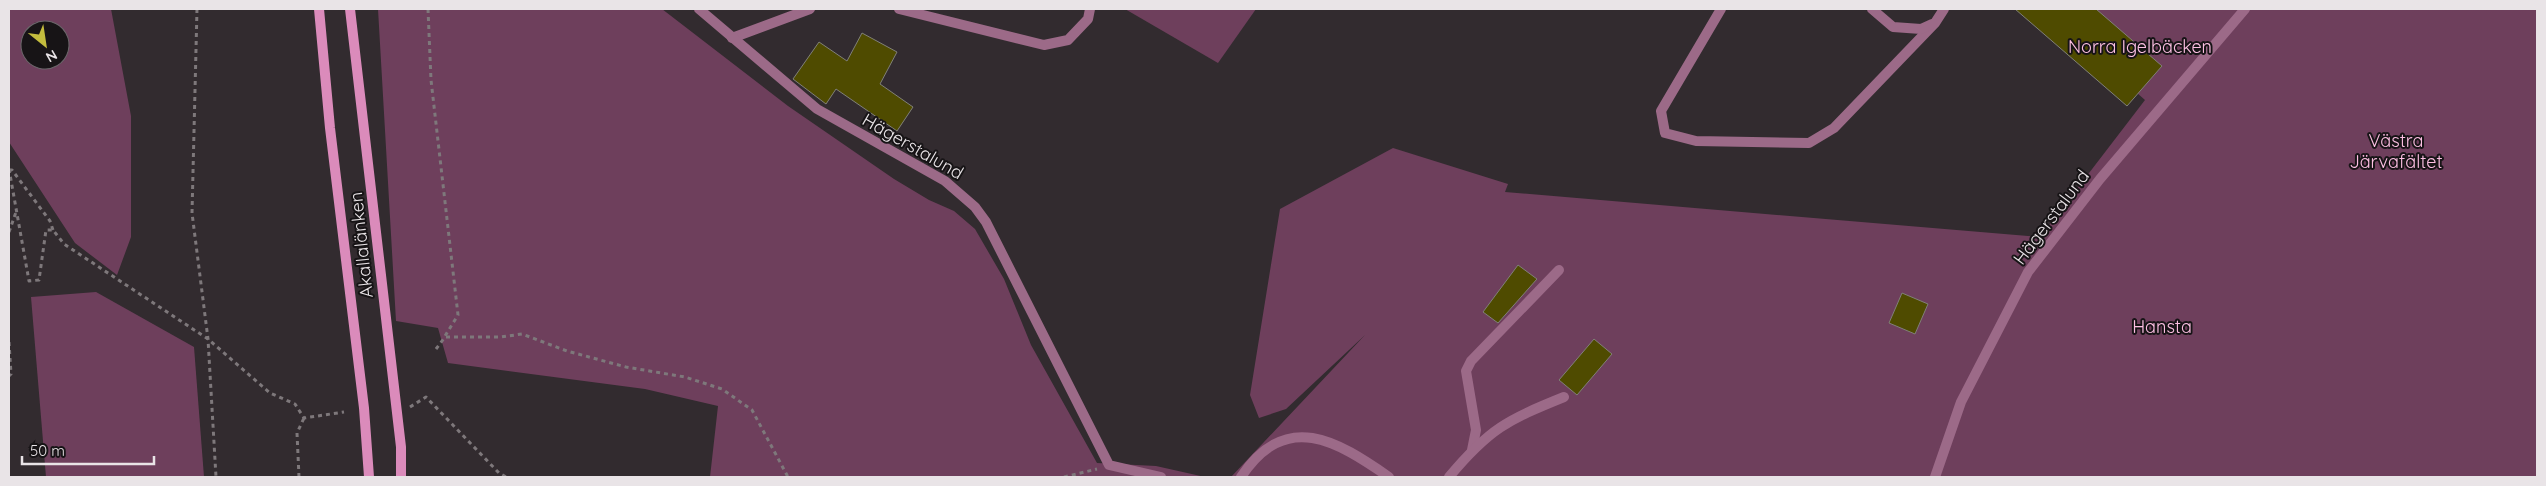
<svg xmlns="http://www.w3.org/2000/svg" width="2546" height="486" font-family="Quicksand,sans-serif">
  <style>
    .green { fill: #6e3f5c; fill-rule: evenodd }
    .building { fill: #4f4b00; stroke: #808078 }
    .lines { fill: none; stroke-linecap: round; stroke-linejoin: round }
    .path { stroke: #7e787b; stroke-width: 3; stroke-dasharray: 4 4; stroke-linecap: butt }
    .lane { stroke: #9c6a88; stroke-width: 10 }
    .street { stroke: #9c6a88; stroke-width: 10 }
    .secondary { stroke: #db8bbb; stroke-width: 10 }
    .labels { text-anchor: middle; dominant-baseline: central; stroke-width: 4; stroke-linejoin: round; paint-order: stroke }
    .park-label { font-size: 18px; fill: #fec0e4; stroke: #171416 }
    .street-label { font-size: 18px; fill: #e9e4e7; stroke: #171416 }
  </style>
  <rect width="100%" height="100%" fill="#322b2f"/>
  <!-- green -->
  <g class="green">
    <path d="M9 9H111L131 116V237L117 275 75 243 9 142ZM30 30H60V60H30Z"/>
    <polygon points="378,9 662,9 788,106 894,179 929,200 954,211 975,229 1004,279 1031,345 1097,463 1156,466 1205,477 710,477 718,406 645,389 448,363 438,328 396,321"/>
    <polygon points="1125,9 1256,9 1218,63"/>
    <polygon points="2042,9 2537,9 2537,477 1231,477 1365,335 1286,409 1259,418 1250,395 1280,209 1393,148 1508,184 1505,192 2040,237 2145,100"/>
    <polygon points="96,292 194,347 204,477 46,477 31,297"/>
  </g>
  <!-- building -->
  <g class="building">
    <polygon points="2015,9 2096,9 2162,66 2127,106"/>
    <polygon points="862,33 897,52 880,84 913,107 897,131 836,89 826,104 793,79 819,42 847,61"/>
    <polygon points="1518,265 1537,279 1498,323 1483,312"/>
    <polygon points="1902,293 1928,304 1915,334 1889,323"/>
    <polygon points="1594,339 1612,354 1577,395 1559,380"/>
  </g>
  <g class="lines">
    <!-- path -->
    <g class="path">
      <polyline points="197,9 192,213 208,339 216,477"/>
      <polyline points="428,9 431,80 458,315 445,336"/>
      <polyline points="9,169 29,281 39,280 46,230 53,230 64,244 208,339 270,393 295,404 304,418 344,412"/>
      <polyline points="9,170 12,170 50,221 53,230"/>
      <polyline points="9,232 16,212"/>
      <polyline points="9,342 11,374 9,376"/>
      <polyline points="436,349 445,337 501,337 522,334 567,351 626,367 685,377 722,389 752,410 788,477"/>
      <polyline points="410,407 426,397 499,473 506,477"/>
      <polyline points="299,477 297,433 304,418"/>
      <polyline points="1064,477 1097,469"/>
    </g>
    <!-- lane -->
    <g class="lane">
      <polyline points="899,9 1044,45 1068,40 1088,19 1090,9"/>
      <polyline points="1721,9 1661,111 1665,133 1696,141 1809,143 1834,128 1935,23 1944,9"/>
      <polyline points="1872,9 1893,27 1921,29 1932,24"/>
      <polyline points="732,38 810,9"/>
    </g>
    <!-- street -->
    <g class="street">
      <polyline points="699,9 817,109 945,181 975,207 986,222 1109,465 1161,477"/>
      <polyline points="1472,450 1476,430 1466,371 1471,361 1559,270"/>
      <path d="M1241 477C1286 409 1337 441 1389 477"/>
      <path d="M1449 477C1489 429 1507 420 1564 397"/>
      <polyline points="1935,477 1961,402 2028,272 2100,179 2245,9"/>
    </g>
    <!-- secondary -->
    <g class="secondary">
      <polyline points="319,9 330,128 364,408 369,477"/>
      <polyline points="350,9 401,447 401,477"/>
    </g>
  </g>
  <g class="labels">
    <!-- park labels -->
    <g class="park-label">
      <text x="2140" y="46">Norra Igelbäcken</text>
      <text x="2396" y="140">Västra<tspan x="2396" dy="21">Järvafältet</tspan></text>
      <text x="2162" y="326">Hansta</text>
    </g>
    <!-- street labels -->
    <g class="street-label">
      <text transform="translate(913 146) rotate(30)">Hägerstalund</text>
      <text transform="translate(2051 217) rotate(-53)">Hägerstalund</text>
      <text transform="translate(361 245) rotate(-96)">Akallalänken</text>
    </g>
  </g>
  <!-- border -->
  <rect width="2546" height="486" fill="none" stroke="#e9e4e7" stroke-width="20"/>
  <!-- north arrow -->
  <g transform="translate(45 45) rotate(150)"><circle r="24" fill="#171416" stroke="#6b676a"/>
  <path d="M0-4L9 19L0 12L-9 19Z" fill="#c4bd3e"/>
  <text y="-8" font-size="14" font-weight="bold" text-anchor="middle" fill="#e9e4e7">N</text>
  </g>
  <!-- scale -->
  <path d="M22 456v8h132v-8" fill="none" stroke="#e9e4e7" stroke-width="2.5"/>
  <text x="30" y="456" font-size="15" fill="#e9e4e7" stroke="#171416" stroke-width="4" paint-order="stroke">50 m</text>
</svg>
